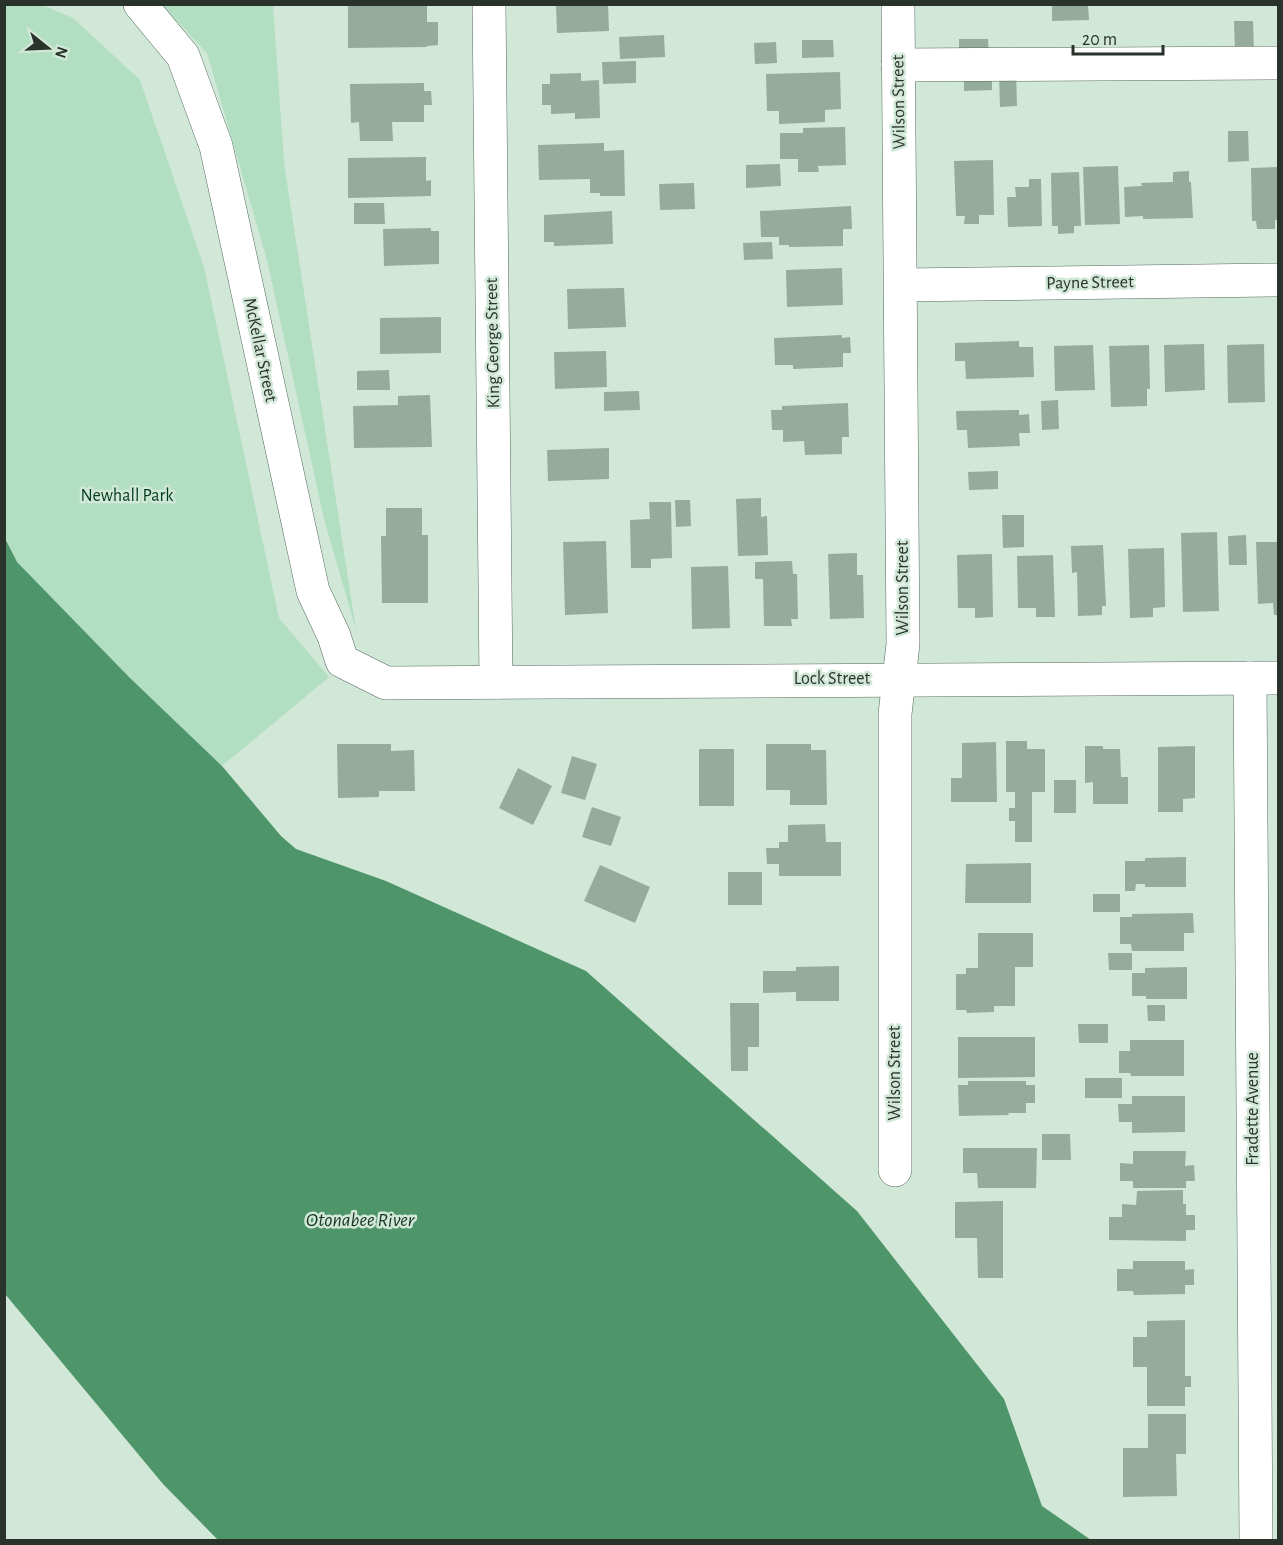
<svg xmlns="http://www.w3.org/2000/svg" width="1283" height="1545" font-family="'Alegreya Sans',sans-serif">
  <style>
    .green { fill: #b2dec1 }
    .water { fill: #4e956a }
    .building { fill: #95ab9c }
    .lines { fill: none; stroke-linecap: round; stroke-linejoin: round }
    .minor-casing { stroke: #54685b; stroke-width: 34 }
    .minor { stroke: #fff; stroke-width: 33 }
    .labels { text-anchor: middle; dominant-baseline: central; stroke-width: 5; stroke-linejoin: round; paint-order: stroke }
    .street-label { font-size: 18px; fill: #2a322c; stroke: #d1e8d8 }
    .park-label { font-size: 18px; fill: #003b1e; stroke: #d1e8d8 }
    .water-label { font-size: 20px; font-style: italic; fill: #163623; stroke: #d1e8d8 }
  </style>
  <rect width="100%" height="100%" fill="#d1e8d8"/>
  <!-- green -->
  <g class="green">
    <polygon points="5,5 42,5 73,18 140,80 204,267 279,618 329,677 222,766 129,677 17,562 5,536"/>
    <polygon points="162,5 273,5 284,163 356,630 324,519 267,260 207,53"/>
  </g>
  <!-- water -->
  <polygon class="water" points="4,536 17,562 129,677 222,766 281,836 296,849 386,881 586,971 857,1211 1004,1399 1042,1506 1091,1540 218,1540 163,1484 5,1294"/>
  <!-- building -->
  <g class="building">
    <polygon points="352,4 427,5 427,22 438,22 438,45 427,46 427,47 348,48 348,6 352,6"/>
    <polygon points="556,4 608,4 609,31 557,33"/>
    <polygon points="1052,4 1088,4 1089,20 1052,21"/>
    <polygon points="1234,21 1253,21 1254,51 1235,51"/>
    <polygon points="664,35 665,57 620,59 619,37"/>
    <polygon points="959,39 988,39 989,55 959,56"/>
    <polygon points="802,40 833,40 834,57 802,58"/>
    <polygon points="776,42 777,63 755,64 754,43"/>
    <polygon points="636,61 636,83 603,84 602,62"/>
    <polygon points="840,72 841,109 825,110 825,122 779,124 779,111 767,111 766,74"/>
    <polygon points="992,72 992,90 964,91 964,73"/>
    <polygon points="581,73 581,81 599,80 600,118 575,119 575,113 551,114 551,105 542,105 542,84 550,84 550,74"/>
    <polygon points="999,73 1016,73 1017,106 1000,107"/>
    <polygon points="424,83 424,91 431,91 432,105 424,105 424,122 392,122 393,141 360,141 359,122 351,123 350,84"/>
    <polygon points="845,127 846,165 818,166 819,172 798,172 798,159 780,159 780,133 803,133 803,128"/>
    <polygon points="1228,131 1248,131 1249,161 1228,162"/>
    <polygon points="604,143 604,151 624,150 625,196 600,196 600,193 590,193 590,179 539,180 538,145"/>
    <polygon points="426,157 426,181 431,180 431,196 348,198 348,158"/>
    <polygon points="993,160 994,215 979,215 979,224 964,224 965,216 956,216 954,161"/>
    <polygon points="780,164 781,186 746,188 746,165"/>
    <polygon points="1118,166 1120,224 1085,225 1083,167"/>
    <polygon points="1278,167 1278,220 1275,220 1275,229 1257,229 1256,221 1252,221 1251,168"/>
    <polygon points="1189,171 1189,182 1191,182 1193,218 1143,219 1143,216 1125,217 1124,187 1142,186 1141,183 1173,182 1173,172"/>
    <polygon points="1079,172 1081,226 1074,226 1074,233 1058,234 1058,226 1052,226 1051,173"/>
    <polygon points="1029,179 1041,179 1042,226 1008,227 1007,197 1016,197 1015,187 1029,187"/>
    <polygon points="694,183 695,209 660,210 659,184"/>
    <polygon points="354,203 384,203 385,224 354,224"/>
    <polygon points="851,206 852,229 843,229 843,246 789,247 789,245 779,245 779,237 761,237 760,211"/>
    <polygon points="612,211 613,244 554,246 554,242 544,242 544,215"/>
    <polygon points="431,228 431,231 439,231 439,264 384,266 383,229"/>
    <polygon points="772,242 773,259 744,260 743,243"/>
    <polygon points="842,268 843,305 787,307 786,270"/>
    <polygon points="624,288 626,327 568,329 567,289"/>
    <polygon points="441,317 441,353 380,354 380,318"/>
    <polygon points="842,335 842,338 850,337 851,353 843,353 843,367 793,369 793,365 775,365 774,338"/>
    <polygon points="1019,341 1019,347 1033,347 1034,377 966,379 965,361 955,361 955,343"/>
    <polygon points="1204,344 1205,390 1165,392 1164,345"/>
    <polygon points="1264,344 1265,402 1228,403 1227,345"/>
    <polygon points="1093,345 1095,390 1055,391 1054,346"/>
    <polygon points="1149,345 1150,389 1147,389 1147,406 1111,407 1109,346"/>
    <polygon points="606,351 607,387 555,389 554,352"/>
    <polygon points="389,370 390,390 357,390 357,371"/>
    <polygon points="639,391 640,410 604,411 604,392"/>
    <polygon points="430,395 432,447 354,448 353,406 398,405 398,396"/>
    <polygon points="1058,400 1059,429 1042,430 1041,401"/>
    <polygon points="848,403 849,437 842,437 842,454 805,455 804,441 783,442 783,430 772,430 771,410 782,410 782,406"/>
    <polygon points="1019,410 1019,415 1029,414 1030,433 1019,433 1020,446 968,448 967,430 957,430 956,411"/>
    <polygon points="609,448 609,479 548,481 547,450"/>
    <polygon points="998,471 998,489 969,490 968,472"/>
    <polygon points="761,498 761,517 767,516 768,555 738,556 736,499"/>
    <polygon points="675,500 690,500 691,526 676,527"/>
    <polygon points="649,502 671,502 672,558 651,559 651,568 631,568 630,520 650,519"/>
    <polygon points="386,508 422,508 422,535 428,535 428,603 382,603 381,536 386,536"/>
    <polygon points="1002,515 1024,515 1024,547 1003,548"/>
    <polygon points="1217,532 1219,611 1183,612 1181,533"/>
    <polygon points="1246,535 1247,565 1229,565 1228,536"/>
    <polygon points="606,541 608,613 565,615 563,542"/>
    <polygon points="1256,542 1278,542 1278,615 1274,615 1273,603 1258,604"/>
    <polygon points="1103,545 1106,606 1102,606 1102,615 1078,616 1077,572 1072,573 1071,546"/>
    <polygon points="1164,548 1165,607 1153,608 1153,617 1130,618 1128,549"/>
    <polygon points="857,553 857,575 863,575 864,618 830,619 828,554"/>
    <polygon points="992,554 993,617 975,618 975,608 958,608 957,555"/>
    <polygon points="1053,555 1055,617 1036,617 1036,608 1018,608 1017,556"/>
    <polygon points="792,561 793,574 797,574 798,619 791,619 792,626 764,626 763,579 755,579 755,562"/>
    <polygon points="728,566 730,628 692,629 691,567"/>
    <polygon points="1006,741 1027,741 1027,749 1045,749 1045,792 1032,792 1032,842 1015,842 1015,821 1009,821 1009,808 1015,808 1015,792 1006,792"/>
    <polygon points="996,742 997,802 951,802 951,778 962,778 962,743"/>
    <polygon points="337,744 391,744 391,751 414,750 415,791 379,791 379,797 338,798"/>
    <polygon points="766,744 811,744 811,750 826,750 827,805 790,805 790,790 766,790"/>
    <polygon points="1085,746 1103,746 1103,749 1120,749 1121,777 1128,777 1128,804 1093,804 1093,782 1085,783"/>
    <polygon points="1195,746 1195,798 1183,799 1183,812 1158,812 1158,747"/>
    <rect x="699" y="749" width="35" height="57"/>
    <polygon points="572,756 597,764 585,800 561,793"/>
    <polygon points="518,768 552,786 533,825 499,808"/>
    <rect x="1054" y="780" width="22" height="33"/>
    <polygon points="592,807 621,817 611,846 582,837"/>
    <polygon points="825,824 826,842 841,842 841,876 779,876 779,864 767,864 766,848 779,848 779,842 788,842 788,825"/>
    <polygon points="1186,857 1186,887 1145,887 1145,884 1136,884 1135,891 1125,891 1125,861 1145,861 1145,858"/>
    <polygon points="1031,863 1031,903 965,903 966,864"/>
    <polygon points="600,865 650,887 635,923 584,901"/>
    <rect x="728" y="872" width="34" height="33"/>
    <rect x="1093" y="894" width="27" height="18"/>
    <polygon points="1193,913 1194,933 1184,933 1184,951 1132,951 1131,944 1120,944 1120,917 1132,917 1132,914"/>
    <polygon points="978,933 1033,933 1033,967 1015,967 1015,1006 994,1006 994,1012 967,1013 966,1010 956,1010 956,974 966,974 966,968 978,968"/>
    <polygon points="1108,953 1132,953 1132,970 1109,970"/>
    <polygon points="839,966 839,1001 796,1001 796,992 763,993 763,971 796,971 796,967"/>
    <polygon points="1187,967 1187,999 1146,999 1146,996 1132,996 1132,973 1145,973 1145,968"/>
    <polygon points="730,1003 759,1003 759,1047 748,1047 748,1071 731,1071"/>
    <polygon points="1147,1005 1165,1005 1165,1021 1148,1021"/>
    <polygon points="1078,1024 1108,1024 1108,1043 1079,1043"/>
    <polygon points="958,1037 1035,1037 1035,1077 958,1078"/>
    <polygon points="1130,1040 1184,1040 1184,1076 1131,1076 1130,1073 1119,1073 1119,1051 1130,1051"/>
    <rect x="1085" y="1078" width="37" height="20"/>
    <polygon points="968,1081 1026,1081 1026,1085 1035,1085 1035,1103 1026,1103 1026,1113 1008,1113 1009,1115 959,1116 958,1085 968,1085"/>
    <polygon points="1132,1096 1185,1096 1185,1132 1132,1133 1132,1122 1119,1122 1118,1104 1132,1104"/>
    <polygon points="1042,1134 1070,1134 1071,1160 1042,1160"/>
    <polygon points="963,1148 1037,1148 1036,1188 978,1188 977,1173 963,1173"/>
    <polygon points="1133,1151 1186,1151 1185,1166 1194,1165 1195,1181 1186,1181 1186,1188 1133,1188 1133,1181 1120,1181 1120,1163 1133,1164"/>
    <polygon points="1183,1190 1183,1204 1186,1204 1186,1215 1195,1215 1195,1230 1186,1230 1186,1241 1109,1240 1109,1217 1122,1217 1122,1204 1136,1205 1137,1191"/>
    <polygon points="1003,1201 1003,1278 978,1278 977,1238 955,1238 955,1202"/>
    <polygon points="1133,1261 1185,1261 1185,1270 1194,1269 1194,1285 1185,1285 1185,1294 1134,1295 1133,1291 1117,1291 1117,1269 1133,1269"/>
    <polygon points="1185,1320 1185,1376 1191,1376 1191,1387 1185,1387 1185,1406 1147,1406 1147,1367 1133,1367 1133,1337 1147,1337 1147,1321"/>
    <polygon points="1148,1414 1186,1414 1186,1454 1176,1454 1177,1496 1123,1497 1123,1448 1148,1448"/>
  </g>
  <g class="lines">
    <defs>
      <g id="minor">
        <polyline points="140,4 183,56 216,146 313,591 334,636 342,661 386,683 1278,678"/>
        <polyline points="489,4 496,682"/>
        <polyline points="898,65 1278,63"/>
        <polyline points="902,285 1278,280"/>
        <polyline points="1250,678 1256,1540"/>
        <polyline points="895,1170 895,714 903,644 898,4"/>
      </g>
    </defs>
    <!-- minor casing -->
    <use href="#minor" class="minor-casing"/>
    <!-- minor -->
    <use href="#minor" class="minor"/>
  </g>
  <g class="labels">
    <!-- street labels -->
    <g class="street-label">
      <text transform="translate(899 102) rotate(-91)">Wilson Street</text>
      <text transform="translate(1090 283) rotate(-1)">Payne Street</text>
      <text transform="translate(493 343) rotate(-91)">King George Street</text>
      <text transform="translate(260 350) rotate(78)">McKellar Street</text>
      <text transform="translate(903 588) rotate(-90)">Wilson Street</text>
      <text x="832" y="679">Lock Street</text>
      <text transform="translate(895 1073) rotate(-90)">Wilson Street</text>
      <text transform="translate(1253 1109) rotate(-90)">Fradette Avenue</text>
    </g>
    <!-- park labels -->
    <g class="park-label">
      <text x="127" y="496">Newhall Park</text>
    </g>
    <!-- water labels -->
    <g class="water-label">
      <text x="360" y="1220">Otonabee River</text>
    </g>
  </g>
  <!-- border -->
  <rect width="1283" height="1545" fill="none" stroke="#2a322c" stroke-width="12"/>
  <!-- north arrow -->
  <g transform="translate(48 48) rotate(108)" stroke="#d1e8d8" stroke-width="4.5" paint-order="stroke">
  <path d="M0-4.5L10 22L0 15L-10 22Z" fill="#2a322c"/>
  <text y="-9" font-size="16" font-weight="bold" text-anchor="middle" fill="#2a322c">N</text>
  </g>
  <!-- scale -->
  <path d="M1073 45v9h90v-9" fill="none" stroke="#2a322c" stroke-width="3"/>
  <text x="1082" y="45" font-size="18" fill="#2a322c" stroke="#d1e8d8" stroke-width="4.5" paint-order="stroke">20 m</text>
</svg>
